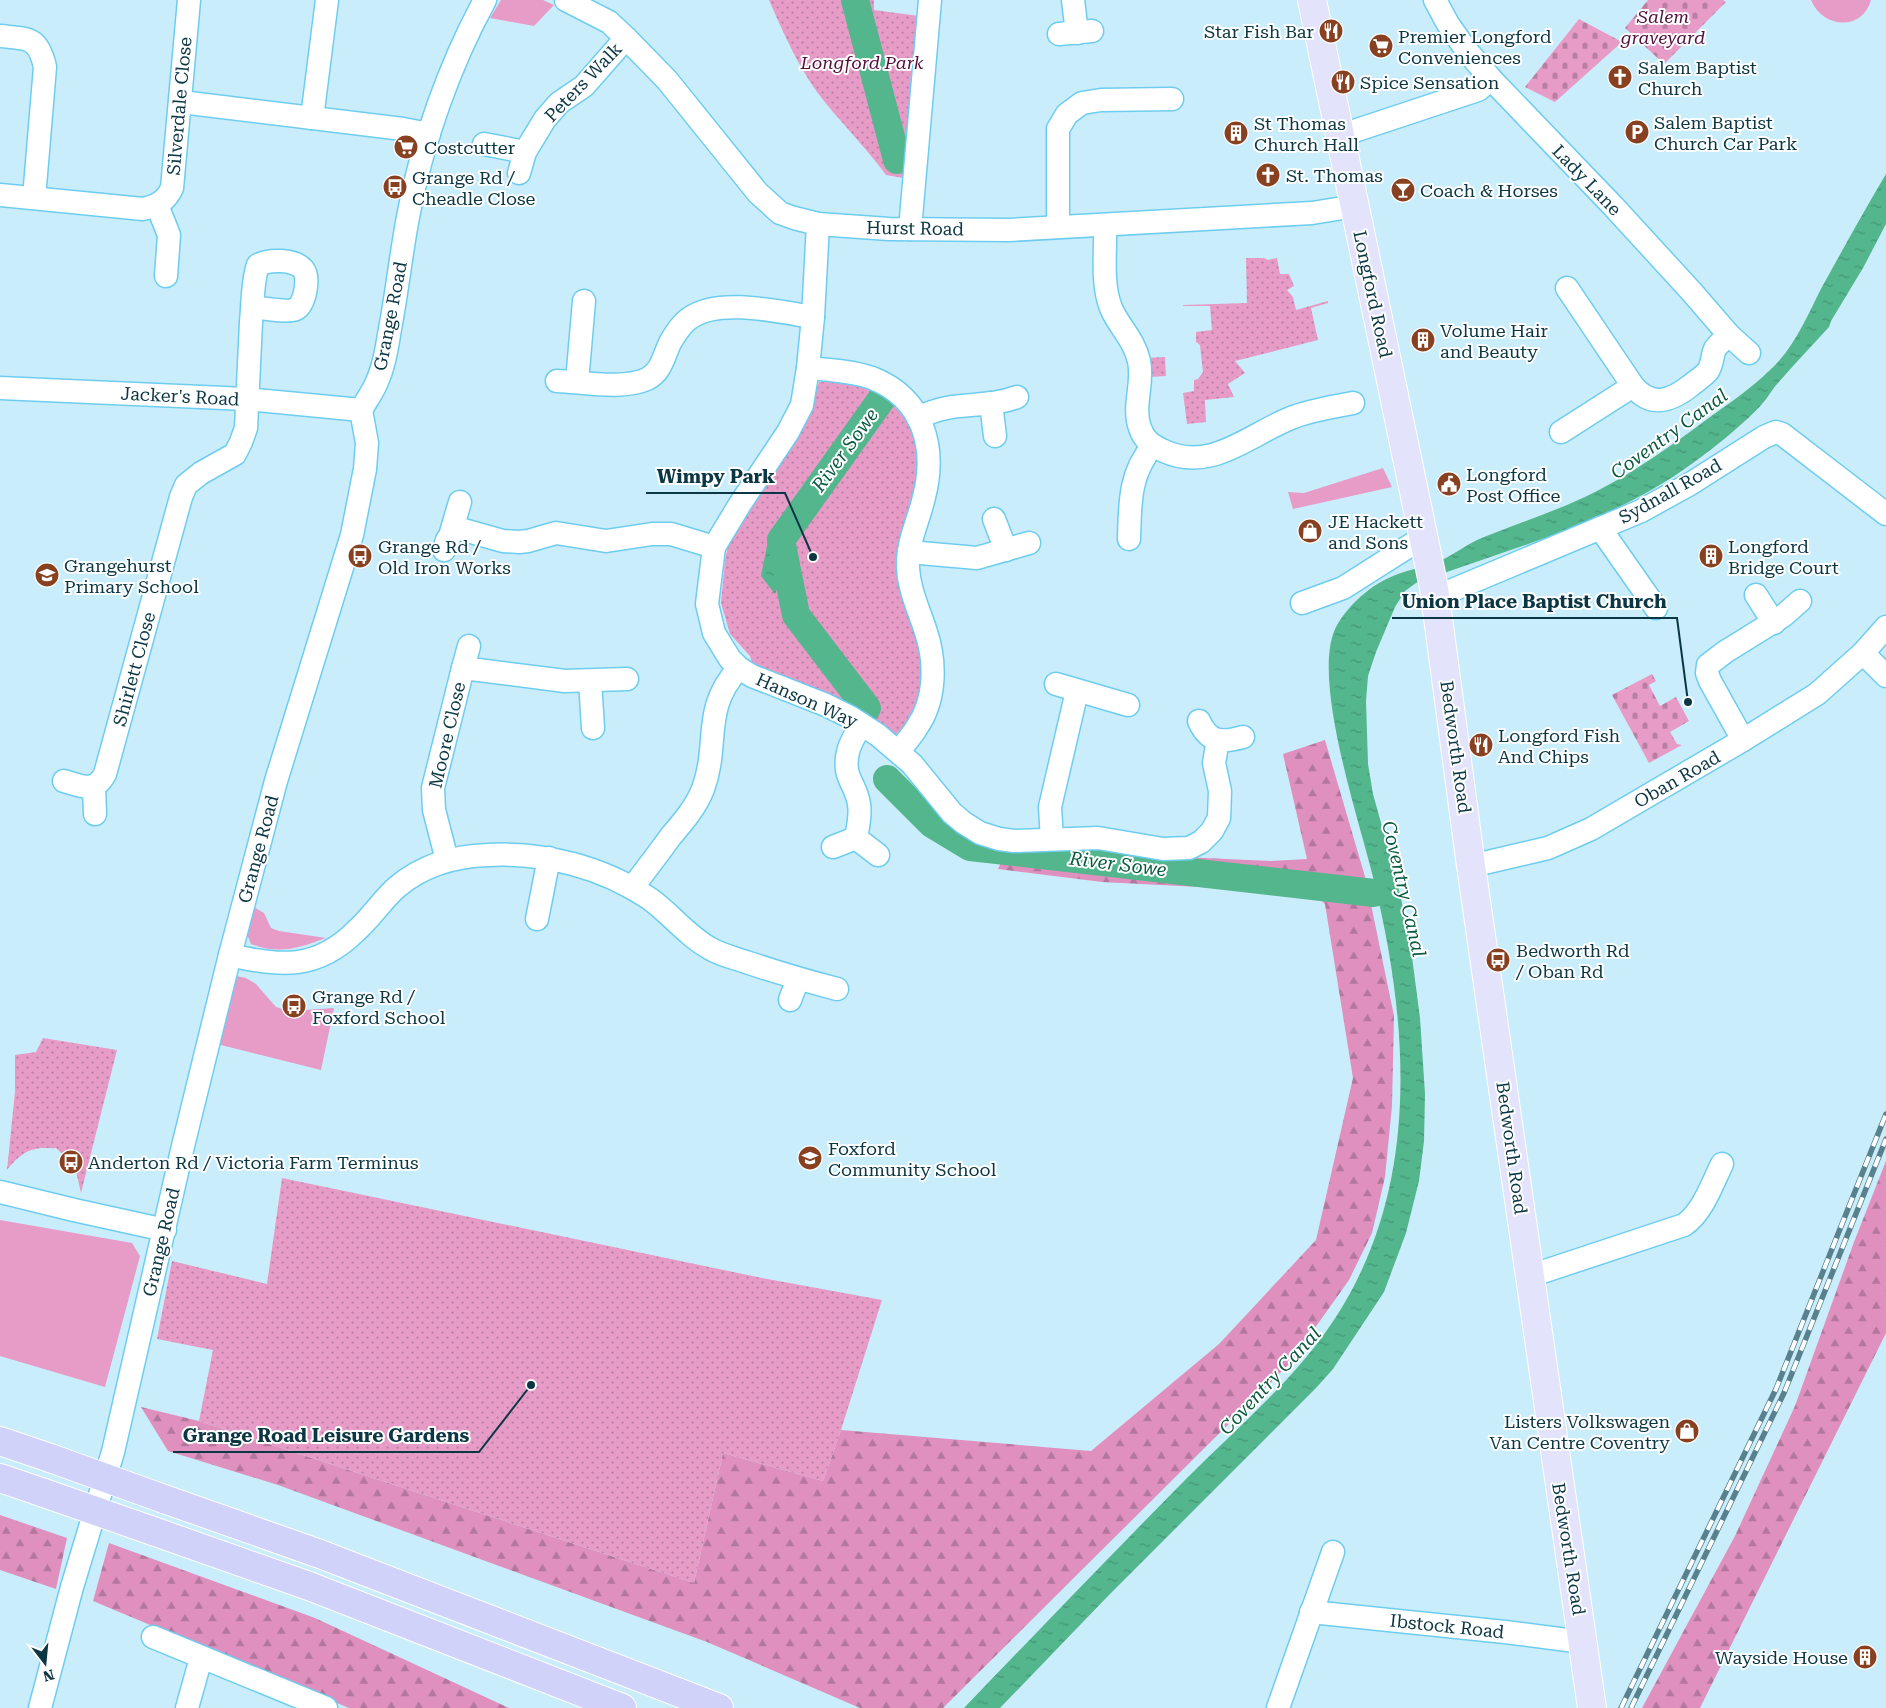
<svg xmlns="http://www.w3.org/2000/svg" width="1886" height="1708" font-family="'Roboto Serif',serif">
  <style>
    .grass { fill: #e79bc7 }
    .forest { fill: url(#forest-firs) }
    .cemetery { fill: url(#cemetery-stones) }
    .park { fill: url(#park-dots) }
    .water { fill: url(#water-ripples) }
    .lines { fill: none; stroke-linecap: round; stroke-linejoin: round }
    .river { stroke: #53b68d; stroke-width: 28 }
    .minor-casing { stroke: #6ecdef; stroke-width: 25 }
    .major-casing { stroke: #fff; stroke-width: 30 }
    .highway-casing { stroke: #fff; stroke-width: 30 }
    .minor { stroke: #fff; stroke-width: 22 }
    .major { stroke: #e3e4fb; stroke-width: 28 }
    .highway { stroke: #d0d2f9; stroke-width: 28 }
    .rail-casing { stroke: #58808d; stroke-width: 5.5 }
    .rail { stroke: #fff; stroke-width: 4; stroke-dasharray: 11; stroke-linecap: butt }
    .highway-bridge-casing { stroke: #fff; stroke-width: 30; stroke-linecap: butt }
    .highway-bridge { stroke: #d0d2f9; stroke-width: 28 }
    .labels { text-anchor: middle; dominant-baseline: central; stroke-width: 4; stroke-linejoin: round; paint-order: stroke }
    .park-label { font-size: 18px; font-style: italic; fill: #540e3e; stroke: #fff }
    .poi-label { font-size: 18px; fill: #0b3643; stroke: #fff; text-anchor: start }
    .street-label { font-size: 18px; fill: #0b3643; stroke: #fff }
    .water-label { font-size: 19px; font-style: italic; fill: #095a3f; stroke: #fff }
    .leader { fill: none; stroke: #0b3643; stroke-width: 2 }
    .callout-dot { fill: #0b3643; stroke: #fff; stroke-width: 2 }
    .callout-label { font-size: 19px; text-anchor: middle; font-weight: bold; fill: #0b3643; stroke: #fff; stroke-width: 4; stroke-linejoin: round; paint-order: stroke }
  </style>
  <defs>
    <pattern id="forest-firs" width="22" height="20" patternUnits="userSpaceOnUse" patternTransform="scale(1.25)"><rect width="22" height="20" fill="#df90bf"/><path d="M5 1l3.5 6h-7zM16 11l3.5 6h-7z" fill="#b3769d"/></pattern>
    <pattern id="cemetery-stones" width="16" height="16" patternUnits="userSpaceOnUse" patternTransform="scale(1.25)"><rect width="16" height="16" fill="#e79bc7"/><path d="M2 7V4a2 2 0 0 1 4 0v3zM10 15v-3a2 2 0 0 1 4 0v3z" fill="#b97fa3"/></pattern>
    <pattern id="park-dots" width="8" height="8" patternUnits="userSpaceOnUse" patternTransform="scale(1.25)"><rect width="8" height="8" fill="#e79bc7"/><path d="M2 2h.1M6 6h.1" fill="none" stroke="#b97fa3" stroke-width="1.8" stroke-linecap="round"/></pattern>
    <pattern id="water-ripples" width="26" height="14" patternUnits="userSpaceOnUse" patternTransform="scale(1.25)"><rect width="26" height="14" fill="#53b68d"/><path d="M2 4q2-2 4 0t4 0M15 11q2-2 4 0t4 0" fill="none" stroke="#439575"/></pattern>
  </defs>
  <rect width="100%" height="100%" fill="#caedfb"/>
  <!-- grass -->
  <g class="grass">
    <polygon points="501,0 543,0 554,5 534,26 490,18"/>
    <path d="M1811 0H1871C1862 32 1822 28 1811 0Z"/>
    <polygon points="1383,468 1392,487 1293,509 1288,492 1304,493"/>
    <path d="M250 905 264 913 271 928 279 931 326 938C299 948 279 955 251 944L246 932Z"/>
    <polygon points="236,976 246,978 256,984 276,1007 290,1011 334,1008 321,1070 217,1044"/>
    <polygon points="0,1220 132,1243 140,1256 105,1387 0,1356"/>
  </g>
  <!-- forest -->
  <g class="forest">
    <polygon points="1325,740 1366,880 1394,1016 1392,1106 1385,1177 1372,1233 1349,1280 1290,1363 943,1708 860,1708 707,1642 278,1485 168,1451 141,1407 199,1421 694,1583 723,1453 823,1481 841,1430 1091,1451 1219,1344 1316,1240 1353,1078 1325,904 1313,893 1102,882 998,869 1007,849 1271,861 1307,859 1283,754"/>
    <polygon points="1886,1161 1886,1333 1700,1708 1642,1708 1735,1536 1795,1406 1854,1242"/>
    <polygon points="0,1515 67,1538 56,1589 0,1570"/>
    <polygon points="109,1543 315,1618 509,1708 349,1708 93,1601"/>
  </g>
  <!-- cemetery -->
  <g class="cemetery">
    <polygon points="1648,0 1723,0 1726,2 1664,64 1625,28"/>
    <polygon points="1579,19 1622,42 1555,102 1525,87"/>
    <polygon points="1652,674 1656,681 1649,685 1660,706 1676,697 1689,721 1670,732 1677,744 1682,745 1649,763 1612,695"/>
  </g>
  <!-- park -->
  <g class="park">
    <path d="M769 0H874V10L919 16 903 178 886 175C865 146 839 121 817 92 797 64 783 32 769 0Z"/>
    <polygon points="1246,258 1264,258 1268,260 1277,258 1280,274 1289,274 1294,286 1287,290 1293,297 1296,310 1328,301 1328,303 1311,308 1318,340 1235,361 1245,373 1228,384 1234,397 1205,400 1206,422 1187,424 1183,393 1194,391 1194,380 1198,379 1203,372 1200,345 1196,342 1196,332 1212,330 1210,306 1183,306 1183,305 1247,303"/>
    <polygon points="1165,357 1166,376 1150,377 1146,358"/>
    <polygon points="827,381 857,381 891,398 911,418 921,450 918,634 924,669 923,691 906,725 895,735 753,666 750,656 730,634 721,603 725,560 729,540 814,398 819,382"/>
    <path d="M43 1038 117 1050 81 1193 76 1171 81 1166 70 1152 65 1156 56 1148C50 1149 42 1147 36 1149 23 1151 14 1161 7 1170L15 1092V1055L36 1052Z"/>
    <polygon points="282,1178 762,1278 882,1300 841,1430 823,1481 723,1453 694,1583 199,1421 213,1350 157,1339 172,1261 267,1284"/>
  </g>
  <!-- water -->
  <g class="water">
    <path d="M1886 174V224L1863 268 1831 321 1829 327C1812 346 1794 364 1778 383 1772 389 1768 398 1762 404 1745 423 1714 448 1693 463 1610 524 1510 548 1416 583L1405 591 1395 607 1376 652 1368 676 1366 701 1368 764 1373 794 1396 877 1409 934 1420 1018 1425 1094 1424 1141 1419 1181 1406 1233 1384 1292 1333 1369 1316 1388 1107 1597 1000 1708H964C1038 1631 1112 1554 1187 1478 1234 1431 1286 1387 1325 1333 1421 1200 1411 1034 1374 881 1361 825 1310 678 1336 627 1350 602 1376 580 1404 572 1417 568 1430 566 1442 560 1454 554 1465 546 1477 540 1517 523 1558 511 1597 491 1636 471 1671 446 1706 420 1727 405 1750 389 1769 371 1794 349 1807 316 1822 287 1843 249 1864 211 1886 174Z"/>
    <polygon points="802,512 791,554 775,594 761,576 768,541 780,525"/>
  </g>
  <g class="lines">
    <!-- river -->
    <g class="river">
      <polyline points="855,0 897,160"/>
      <polyline points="867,708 796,615 781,540 883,397"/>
      <polyline points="887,779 932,824 970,847 1374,893"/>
    </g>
    <defs>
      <g id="minor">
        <polyline points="566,0 609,22 626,38 667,80 758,193 780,213 794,218 818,224 889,229 1009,230 1312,213 1355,206"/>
        <polyline points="1073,0 1077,33"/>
        <polyline points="1435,0 1448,24 1467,51 1491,79 1613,206 1691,291 1729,335 1749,353"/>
        <polyline points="1059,34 1092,31"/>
        <path d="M0 36C28 39 38 36 45 67L34 198"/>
        <polyline points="181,102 403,129 429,134"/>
        <polyline points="312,118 327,0"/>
        <polyline points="1339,136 1478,90 1491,79"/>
        <polyline points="484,144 525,152"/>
        <polyline points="519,173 525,152 545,119 559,103 584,86 626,38"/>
        <path d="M0 195 143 209C157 206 166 201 172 188L189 0"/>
        <polyline points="157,205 169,235 166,276"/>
        <polyline points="818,224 813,317 808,368 802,405 788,432 740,504 714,547 707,604 714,633 730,659 739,668 752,676 826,705 850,717 878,735 912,764 952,813 964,823 980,833 999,839 1014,841 1098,838 1163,849 1189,848 1201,842 1212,831 1219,818 1220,791 1214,763 1218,740"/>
        <path d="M1105 225C1106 251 1101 283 1111 308 1119 327 1134 339 1139 361 1144 384 1132 406 1140 428 1144 440 1152 446 1164 451 1211 473 1250 434 1291 418 1310 410 1333 407 1353 403"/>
        <polyline points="1058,226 1058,129 1067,114 1082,103 1101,100 1172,99"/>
        <polyline points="910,229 930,0"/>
        <path d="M1567 288 1633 386C1651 408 1671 401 1690 386 1696 381 1704 376 1708 371 1713 363 1712 355 1715 349 1718 344 1725 339 1729 335"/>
        <path d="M808 368C829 370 852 371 872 378 923 398 937 447 924 497 919 520 907 542 908 567 909 590 919 610 926 632 936 662 936 700 917 727 912 736 905 743 899 751"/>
        <path d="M557 381C583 382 623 390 647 379 662 372 664 354 671 341 676 333 682 323 690 318 719 297 780 312 813 317"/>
        <polyline points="577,382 584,301"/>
        <polyline points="0,388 246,399 361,410"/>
        <polyline points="991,403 995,436"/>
        <path d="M918 418C954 399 983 410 1017 397"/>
        <polyline points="1561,432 1633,386"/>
        <polyline points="994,519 1006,550"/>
        <polyline points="453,527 503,541 519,542 528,541 556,533 606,541 652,534 671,534 714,547"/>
        <polyline points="1600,528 1656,608"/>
        <path d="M1129 539C1130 505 1129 473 1153 446"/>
        <polyline points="444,550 447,540 450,536 460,502"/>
        <polyline points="909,552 977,558 1029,543"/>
        <polyline points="1756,595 1774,623"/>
        <polyline points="1436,597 1641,511 1690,484 1764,437 1776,432 1782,434 1886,514"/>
        <polyline points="1302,603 1343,588 1425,536"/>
        <polyline points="1863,653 1886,676"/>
        <polyline points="463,668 469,646"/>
        <polyline points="590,681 593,728"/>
        <polyline points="1056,684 1128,705"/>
        <path d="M1199 721C1209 743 1222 743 1243 737"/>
        <polyline points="1743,740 1710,681 1707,673 1708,665 1725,652 1783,616 1800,601"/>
        <path d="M64 781C82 786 94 794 105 774L181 497 186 485 201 473 235 454 241 442 246 428 251 322C253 303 252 282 258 265 269 259 294 259 303 269 310 277 305 304 296 309 288 313 262 308 252 307"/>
        <polyline points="94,787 95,814"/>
        <path d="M856 838C858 827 861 815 859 804 856 783 842 778 848 752 850 742 857 733 861 724"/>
        <polyline points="1052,839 1050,807 1077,691"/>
        <polyline points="833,847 856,838 878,855"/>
        <polyline points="447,860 434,810 433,788 463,668 565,681 627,679"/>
        <polyline points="1471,866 1548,848 1591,829 1743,740 1817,694 1863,653 1886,627"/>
        <path d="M632 888C645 871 658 854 671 836 683 822 696 807 703 789 720 743 701 709 739 668"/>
        <polyline points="537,919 549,858"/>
        <path d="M230 955C280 967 317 970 356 931 371 918 382 900 397 887 423 865 456 856 488 855 544 852 603 867 650 899 671 914 687 936 711 949 721 955 735 958 746 962 776 972 806 981 837 989"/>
        <polyline points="790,1000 798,979"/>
        <polyline points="0,1192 74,1210 165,1230"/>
        <path d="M1530 1276 1684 1225C1703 1212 1712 1184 1722 1164"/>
        <polyline points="1311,1612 1505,1632 1583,1642"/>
        <polyline points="153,1637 326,1708"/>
        <path d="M40 1708 72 1587 113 1452 183 1146 230 955 276 781 352 535 365 469 367 443 361 410C366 401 372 393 376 384 384 367 387 347 390 329 397 292 401 254 408 217 421 145 450 64 485 0"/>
        <polyline points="187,1708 201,1658"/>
        <polyline points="1278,1708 1333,1552"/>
      </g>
      <polyline id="major" points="1312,0 1434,588 1471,866 1592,1708"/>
      <g id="highway">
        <polyline points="0,1441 53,1459"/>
        <polyline points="0,1478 44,1493"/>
        <polyline points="164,1499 320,1554 719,1708"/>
        <polyline points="153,1531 309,1586 622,1708"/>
      </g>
    </defs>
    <!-- minor casing -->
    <use href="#minor" class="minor-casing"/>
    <!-- major casing -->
    <use href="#major" class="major-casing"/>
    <!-- highway casing -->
    <use href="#highway" class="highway-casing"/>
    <!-- minor -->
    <use href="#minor" class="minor"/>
    <!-- major -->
    <use href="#major" class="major"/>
    <!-- highway -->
    <use href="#highway" class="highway"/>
    <defs>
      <g id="rail">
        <polyline points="1621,1708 1776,1389 1886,1114"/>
        <polyline points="1631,1708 1784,1393 1886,1139"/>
      </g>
    </defs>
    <!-- rail casing -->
    <use href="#rail" class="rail-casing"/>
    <!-- rail -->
    <use href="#rail" class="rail"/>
    <defs>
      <g id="highway-bridge">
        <polyline points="53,1459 164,1499"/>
        <polyline points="44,1493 153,1531"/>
      </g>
    </defs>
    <!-- highway-bridge casing -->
    <use href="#highway-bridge" class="highway-bridge-casing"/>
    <!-- highway-bridge -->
    <use href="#highway-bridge" class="highway-bridge"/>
  </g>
  <!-- icons -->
  <defs>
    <symbol id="restaurant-disc" viewBox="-11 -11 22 22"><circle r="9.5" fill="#884120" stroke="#fff"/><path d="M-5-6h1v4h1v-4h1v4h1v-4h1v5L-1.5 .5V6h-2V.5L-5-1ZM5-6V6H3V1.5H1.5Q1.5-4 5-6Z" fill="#fff"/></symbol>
    <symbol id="supermarket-disc" viewBox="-11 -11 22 22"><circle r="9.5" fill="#884120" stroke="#fff"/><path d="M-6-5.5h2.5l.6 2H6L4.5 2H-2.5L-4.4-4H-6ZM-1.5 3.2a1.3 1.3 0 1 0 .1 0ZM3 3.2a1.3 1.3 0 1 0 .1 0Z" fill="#fff"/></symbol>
    <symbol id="church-disc" viewBox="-11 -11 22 22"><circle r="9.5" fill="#884120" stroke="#fff"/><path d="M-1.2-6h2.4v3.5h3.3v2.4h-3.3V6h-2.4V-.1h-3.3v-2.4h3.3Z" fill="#fff"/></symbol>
    <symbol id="parking-disc" viewBox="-11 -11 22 22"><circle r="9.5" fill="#884120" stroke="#fff"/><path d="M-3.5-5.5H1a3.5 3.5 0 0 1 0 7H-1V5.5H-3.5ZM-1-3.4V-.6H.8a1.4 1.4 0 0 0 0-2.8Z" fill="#fff"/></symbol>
    <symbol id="building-disc" viewBox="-11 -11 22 22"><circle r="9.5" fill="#884120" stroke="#fff"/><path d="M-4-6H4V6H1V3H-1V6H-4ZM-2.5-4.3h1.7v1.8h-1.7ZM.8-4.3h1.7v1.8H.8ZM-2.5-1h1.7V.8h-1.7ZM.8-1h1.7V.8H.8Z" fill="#fff"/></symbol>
    <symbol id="bus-disc" viewBox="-11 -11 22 22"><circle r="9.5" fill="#884120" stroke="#fff"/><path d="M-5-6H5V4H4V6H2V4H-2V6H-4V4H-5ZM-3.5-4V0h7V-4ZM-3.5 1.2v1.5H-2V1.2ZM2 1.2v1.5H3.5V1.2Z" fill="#fff"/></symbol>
    <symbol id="bar-disc" viewBox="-11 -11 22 22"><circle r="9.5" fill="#884120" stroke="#fff"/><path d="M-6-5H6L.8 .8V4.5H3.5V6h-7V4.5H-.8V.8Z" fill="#fff"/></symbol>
    <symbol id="civic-disc" viewBox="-11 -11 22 22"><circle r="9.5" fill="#884120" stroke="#fff"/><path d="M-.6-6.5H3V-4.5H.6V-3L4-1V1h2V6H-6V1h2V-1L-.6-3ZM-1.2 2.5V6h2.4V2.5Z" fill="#fff"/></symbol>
    <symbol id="shop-disc" viewBox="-11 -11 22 22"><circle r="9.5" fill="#884120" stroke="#fff"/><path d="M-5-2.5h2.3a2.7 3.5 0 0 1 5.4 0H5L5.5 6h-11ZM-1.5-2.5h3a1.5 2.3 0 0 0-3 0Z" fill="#fff"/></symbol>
    <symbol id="school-disc" viewBox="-11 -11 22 22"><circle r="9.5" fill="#884120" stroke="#fff"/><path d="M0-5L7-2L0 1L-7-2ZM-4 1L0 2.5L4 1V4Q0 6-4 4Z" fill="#fff"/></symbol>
  </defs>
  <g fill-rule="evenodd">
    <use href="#restaurant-disc" x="1317" y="17" width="28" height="28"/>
    <use href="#supermarket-disc" x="1367" y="32" width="28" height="28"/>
    <use href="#church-disc" x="1606" y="63" width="28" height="28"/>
    <use href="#restaurant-disc" x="1329" y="68" width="28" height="28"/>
    <use href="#parking-disc" x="1623" y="118" width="28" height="28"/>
    <use href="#building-disc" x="1222" y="119" width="28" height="28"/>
    <use href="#supermarket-disc" x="392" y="133" width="28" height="28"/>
    <use href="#church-disc" x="1254" y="161" width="28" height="28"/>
    <use href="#bus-disc" x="381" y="173" width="28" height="28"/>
    <use href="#bar-disc" x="1389" y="176" width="28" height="28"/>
    <use href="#building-disc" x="1409" y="326" width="28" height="28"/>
    <use href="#civic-disc" x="1435" y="470" width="28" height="28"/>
    <use href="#shop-disc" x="1296" y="517" width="28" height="28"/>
    <use href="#bus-disc" x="346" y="542" width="28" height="28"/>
    <use href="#building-disc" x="1697" y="542" width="28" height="28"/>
    <use href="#school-disc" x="33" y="561" width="28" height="28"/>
    <use href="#restaurant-disc" x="1467" y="731" width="28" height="28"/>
    <use href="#bus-disc" x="1484" y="946" width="28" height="28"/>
    <use href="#bus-disc" x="280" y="992" width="28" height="28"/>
    <use href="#school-disc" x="796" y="1144" width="28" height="28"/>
    <use href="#bus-disc" x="57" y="1148" width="28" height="28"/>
    <use href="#shop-disc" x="1673" y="1417" width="28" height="28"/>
    <use href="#building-disc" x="1851" y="1643" width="28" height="28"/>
  </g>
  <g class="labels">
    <!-- park labels -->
    <g class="park-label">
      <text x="1663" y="16">Salem<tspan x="1663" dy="21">graveyard</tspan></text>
      <text x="862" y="62">Longford Park</text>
    </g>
    <!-- poi labels -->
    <g class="poi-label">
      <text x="1314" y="31" text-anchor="end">Star Fish Bar</text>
      <text x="1398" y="36">Premier Longford<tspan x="1398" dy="21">Conveniences</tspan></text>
      <text x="1638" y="67">Salem Baptist<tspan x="1638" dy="21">Church</tspan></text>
      <text x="1360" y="82">Spice Sensation</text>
      <text x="1654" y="122">Salem Baptist<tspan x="1654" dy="21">Church Car Park</tspan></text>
      <text x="1254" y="123">St Thomas<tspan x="1254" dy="21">Church Hall</tspan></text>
      <text x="424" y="147">Costcutter</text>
      <text x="1286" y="175">St. Thomas</text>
      <text x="412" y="177">Grange Rd /<tspan x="412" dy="21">Cheadle Close</tspan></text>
      <text x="1420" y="190">Coach &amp; Horses</text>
      <text x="1440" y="330">Volume Hair<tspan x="1440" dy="21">and Beauty</tspan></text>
      <text x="1466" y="474">Longford<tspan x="1466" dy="21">Post Office</tspan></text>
      <text x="1328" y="521">JE Hackett<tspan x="1328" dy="21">and Sons</tspan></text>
      <text x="378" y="546">Grange Rd /<tspan x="378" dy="21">Old Iron Works</tspan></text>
      <text x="1728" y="546">Longford<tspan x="1728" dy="21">Bridge Court</tspan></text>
      <text x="64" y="565">Grangehurst<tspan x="64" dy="21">Primary School</tspan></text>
      <text x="1498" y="735">Longford Fish<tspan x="1498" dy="21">And Chips</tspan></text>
      <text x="1516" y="950">Bedworth Rd<tspan x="1516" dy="21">/ Oban Rd</tspan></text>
      <text x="312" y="996">Grange Rd /<tspan x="312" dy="21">Foxford School</tspan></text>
      <text x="828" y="1148">Foxford<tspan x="828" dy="21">Community School</tspan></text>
      <text x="88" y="1162">Anderton Rd / Victoria Farm Terminus</text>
      <text x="1670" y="1421" text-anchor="end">Listers Volkswagen<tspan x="1670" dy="21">Van Centre Coventry</tspan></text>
      <text x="1848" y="1657" text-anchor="end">Wayside House</text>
    </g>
    <!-- street labels -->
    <g class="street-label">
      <text transform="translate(583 82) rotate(-46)">Peters Walk</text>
      <text transform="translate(179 106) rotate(-85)">Silverdale Close</text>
      <text transform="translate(1587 180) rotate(46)">Lady Lane</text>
      <text transform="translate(915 228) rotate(1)">Hurst Road</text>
      <text transform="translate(1373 294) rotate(78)">Longford Road</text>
      <text transform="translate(390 316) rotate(-79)">Grange Road</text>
      <text transform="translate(180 396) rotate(3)">Jacker's Road</text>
      <text transform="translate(1670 491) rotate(-29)">Sydnall Road</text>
      <text transform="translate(134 669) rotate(-75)">Shirlett Close</text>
      <text transform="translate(807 700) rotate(24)">Hanson Way</text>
      <text transform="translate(447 735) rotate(-77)">Moore Close</text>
      <text transform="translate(1456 747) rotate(82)">Bedworth Road</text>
      <text transform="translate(1677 779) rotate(-30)">Oban Road</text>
      <text transform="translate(258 849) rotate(-75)">Grange Road</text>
      <text transform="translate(1512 1148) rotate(82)">Bedworth Road</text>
      <text transform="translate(161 1242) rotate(-77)">Grange Road</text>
      <text transform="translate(1569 1549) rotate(81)">Bedworth Road</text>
      <text transform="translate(1447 1626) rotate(6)">Ibstock Road</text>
    </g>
    <!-- water labels -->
    <g class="water-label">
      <text transform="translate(1669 434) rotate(-36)">Coventry Canal</text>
      <text transform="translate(845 450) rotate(-54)">River Sowe</text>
      <text transform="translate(1118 864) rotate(7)">River Sowe</text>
      <text transform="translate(1404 889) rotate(77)">Coventry Canal</text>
      <text transform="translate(1270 1381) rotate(-47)">Coventry Canal</text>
    </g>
  </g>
  <!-- callouts -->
  <path class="leader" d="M813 557L785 493H646M1688 702L1677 618H1392M531 1385L479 1452H173"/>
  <g class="callout-dot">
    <circle cx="813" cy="557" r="5"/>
    <circle cx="1688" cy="702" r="5"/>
    <circle cx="531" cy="1385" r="5"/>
  </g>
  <g class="callout-label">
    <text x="716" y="483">Wimpy Park</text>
    <text x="1534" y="608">Union Place Baptist Church</text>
    <text x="326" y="1442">Grange Road Leisure Gardens</text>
  </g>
  <!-- north arrow -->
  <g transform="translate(45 1663) rotate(164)" stroke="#ffffff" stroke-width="4" paint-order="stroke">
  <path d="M0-4L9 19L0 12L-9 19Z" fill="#0b3643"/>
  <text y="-8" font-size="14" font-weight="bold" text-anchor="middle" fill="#0b3643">N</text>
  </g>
</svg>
